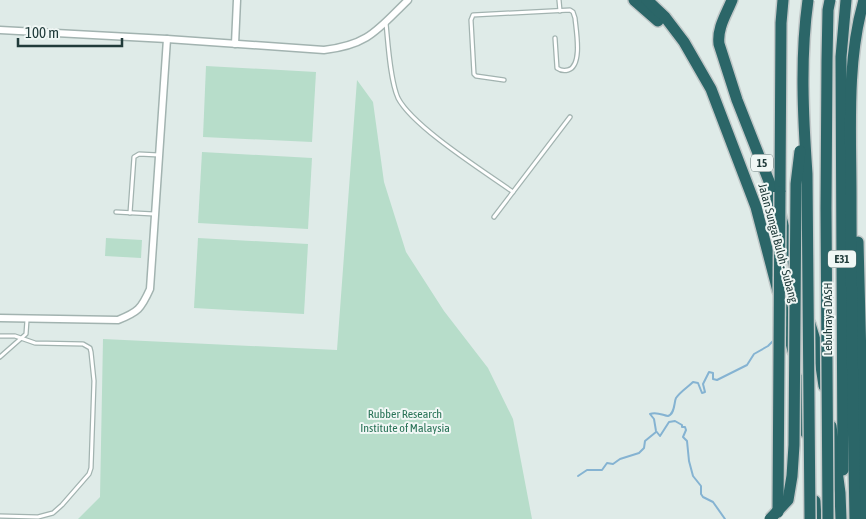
<svg xmlns="http://www.w3.org/2000/svg" width="866" height="519" font-family="'Asap Condensed',sans-serif">
  <style>
    .green { fill: #b7ddca }
    .lines { fill: none; stroke-linecap: round; stroke-linejoin: round }
    .stream { stroke: #85b3d2; stroke-width: 2 }
    .lane-casing { stroke: #a2b3b0; stroke-width: 5.5 }
    .street-casing { stroke: #a2b3b0; stroke-width: 9 }
    .highway-casing { stroke: #c1c8c8; stroke-width: 14 }
    .lane { stroke: #fff; stroke-width: 3 }
    .street { stroke: #fff; stroke-width: 6 }
    .highway { stroke: #2b6668; stroke-width: 11 }
    .highway-bridge-casing { stroke: #c1c8c8; stroke-width: 14; stroke-linecap: butt }
    .highway-bridge { stroke: #2b6668; stroke-width: 11 }
    .labels { text-anchor: middle; dominant-baseline: central; stroke-width: 4; stroke-linejoin: round; paint-order: stroke }
    .shield { fill: #f0f7f5; stroke: #5e7372; stroke-width: 1 }
    .shield-label { font-size: 11px; font-weight: bold; fill: #203b3a }
    .street-label { font-size: 12px; fill: #203b3a; stroke: #f0f7f5 }
    .park-label { font-size: 12px; fill: #297357; stroke: #f0f7f5 }
  </style>
  <rect width="100%" height="100%" fill="#dfebe8"/>
  <!-- green -->
  <g class="green">
    <polygon points="206,66 316,72 312,142 203,137"/>
    <polygon points="357,80 373,102 384,182 406,252 444,311 488,368 513,419 532,519 78,519 100,497 103,339 337,350"/>
    <polygon points="202,152 312,158 308,229 198,223"/>
    <polygon points="106,238 142,240 141,258 105,256"/>
    <polygon points="198,238 308,244 304,314 194,308"/>
  </g>
  <g class="lines">
    <!-- stream -->
    <g class="stream">
      <polyline points="578,476 587,470 602,470 607,463 613,464 620,459 639,453 644,448 645,441 656,432"/>
      <path d="M725 519 713 502 703 497 701 494V486L693 476 689 461 687 441 683 437 686 430 685 427H682V425L675 421 669 422 660 436 656 431 654 419 650 414C657 411 664 416 668 416 675 414 674 402 676 398 680 392 688 387 693 382L698 383 702 393 705 392 703 384 709 372 713 373V379L717 380 747 365 754 354 768 346 775 339"/>
    </g>
    <defs>
      <g id="lane">
        <polyline points="559,0 560,11"/>
        <path d="M386 23C388 43 390 80 398 98 413 127 485 172 513 192"/>
        <path d="M504 80 476 76 474 74 471 20 473 15 570 10 573 12 575 18C576 30 583 66 568 70 564 71 561 71 557 68L555 38"/>
        <polyline points="116,212 154,214"/>
        <polyline points="130,213 134,157 139,154 159,155"/>
        <polyline points="494,217 570,117"/>
        <polyline points="0,336 15,336 35,343 83,344 90,348 91,352 94,381 91,468 89,474 62,505 53,513 38,517 0,516"/>
        <polyline points="0,357 26,334 27,320"/>
      </g>
      <g id="street">
        <path d="M0 30 167 39 324 50C369 45 378 29 408 0"/>
        <polyline points="235,44 237,0"/>
        <path d="M0 318 118 320C138 312 141 309 150 289L167 39"/>
      </g>
      <g id="highway">
        <polyline points="634,0 658,21"/>
        <polyline points="647,0 665,17 684,42 711,89 756,207 778,291"/>
        <path d="M732 0C726 15 717 28 719 44L737 100 776 199 806 308"/>
        <polyline points="780,192 781,23 783,0"/>
        <polyline points="858,242 865,519"/>
        <polyline points="782,306 793,351"/>
        <polyline points="810,324 819,353 824,386"/>
        <polyline points="798,379 806,433"/>
        <polyline points="831,426 840,493 841,519"/>
        <polyline points="843,470 841,57 846,0"/>
        <polyline points="815,501 816,519"/>
        <path d="M855 519C853 411 851 304 851 196 851 133 846 61 864 0"/>
      </g>
    </defs>
    <!-- lane casing -->
    <use href="#lane" class="lane-casing"/>
    <!-- street casing -->
    <use href="#street" class="street-casing"/>
    <!-- highway casing -->
    <use href="#highway" class="highway-casing"/>
    <!-- lane -->
    <use href="#lane" class="lane"/>
    <!-- street -->
    <use href="#street" class="street"/>
    <!-- highway -->
    <use href="#highway" class="highway"/>
    <defs>
      <g id="highway-bridge">
        <path d="M808 0C800 57 803 116 807 174L810 519"/>
        <polyline points="778,512 780,192"/>
        <polyline points="770,519 788,500 792,476 794,445 796,184 800,151"/>
        <polyline points="828,519 826,208 827,60 828,10 830,0"/>
      </g>
    </defs>
    <!-- highway-bridge casing -->
    <use href="#highway-bridge" class="highway-bridge-casing"/>
    <!-- highway-bridge -->
    <use href="#highway-bridge" class="highway-bridge"/>
  </g>
  <g class="labels">
    <!-- shield labels -->
    <g class="shield">
      <rect x="751" y="154.5" width="22" height="17" rx="4"/>
      <rect x="828" y="250.5" width="28" height="17" rx="4"/>
    </g>
    <g class="shield-label">
      <text x="762" y="163">15</text>
      <text x="842" y="259">E31</text>
    </g>
    <!-- street labels -->
    <g class="street-label">
      <text transform="translate(778 243) rotate(75)">Jalan Sungai Buloh - Subang</text>
      <text transform="translate(828 319) rotate(-90)">Lebuhraya DASH</text>
    </g>
    <!-- park labels -->
    <g class="park-label">
      <text x="405" y="414">Rubber Research<tspan x="405" dy="14">Institute of Malaysia</tspan></text>
    </g>
  </g>
  <!-- scale -->
  <path d="M18 38v8h104v-8" fill="none" stroke="#203b3a" stroke-width="2.5"/>
  <text x="25" y="38" font-size="15" fill="#203b3a" stroke="#f0f7f5" stroke-width="4" paint-order="stroke">100 m</text>
</svg>
